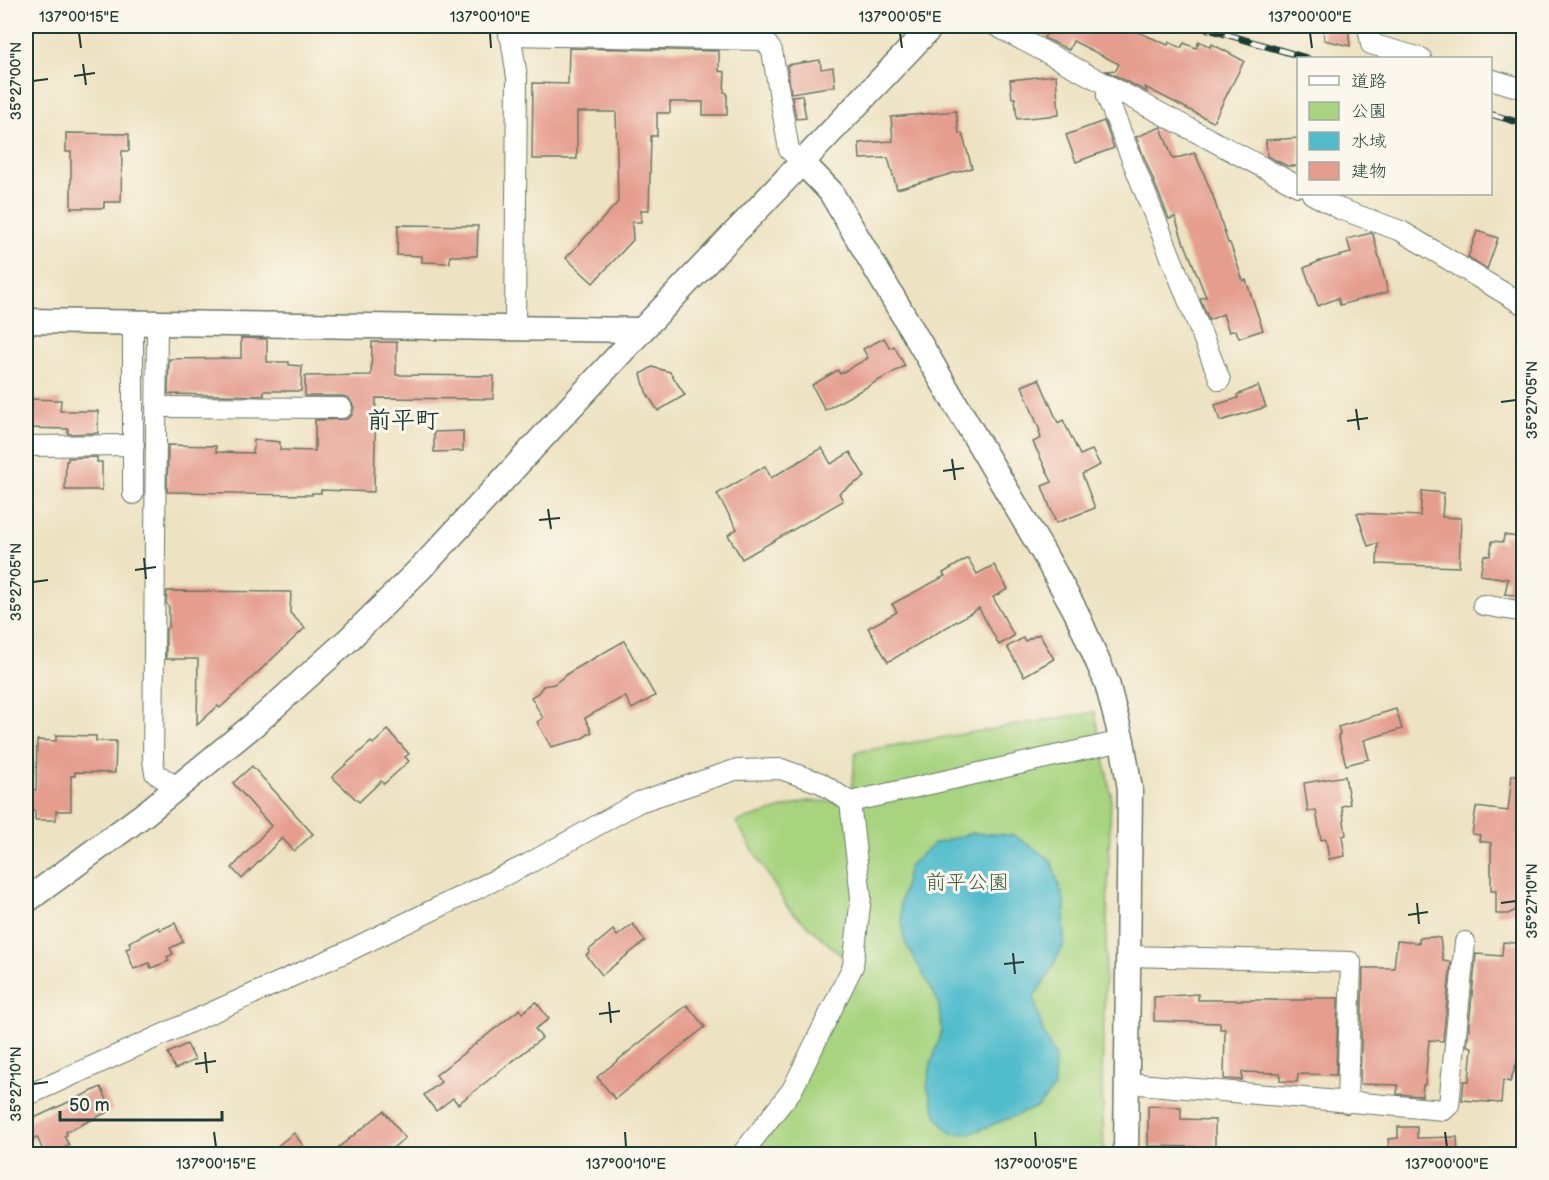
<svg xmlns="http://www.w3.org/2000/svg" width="1549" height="1180" font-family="'Balsamiq Sans','Klee One',sans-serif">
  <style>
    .green { fill: #a8d480; stroke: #64885a; stroke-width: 1.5 }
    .water { fill: #51bccc; stroke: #387c80; stroke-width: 1.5 }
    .building { fill: #e59d8e }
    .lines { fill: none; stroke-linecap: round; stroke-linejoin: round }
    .minor-casing { stroke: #677765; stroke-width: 22 }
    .tertiary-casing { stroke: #677765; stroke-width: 27 }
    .minor { stroke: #fff; stroke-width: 20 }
    .tertiary { stroke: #fff; stroke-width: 24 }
    .rail-casing { stroke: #1f3d34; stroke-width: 7 }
    .rail { stroke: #fbf7ec; stroke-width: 4.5; stroke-dasharray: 14; stroke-linecap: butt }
    .ticks { fill: none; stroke: #1f3d34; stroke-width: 2 }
    .labels { text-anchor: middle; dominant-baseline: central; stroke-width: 6; stroke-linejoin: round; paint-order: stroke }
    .park-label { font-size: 21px; fill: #3a5b43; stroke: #fbf7ec }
    .quarter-label { font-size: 24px; font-weight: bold; fill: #1f3d34; stroke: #fbf7ec }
    .neatline { fill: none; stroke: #1f3d34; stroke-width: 2 }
    .ticks-label { font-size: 15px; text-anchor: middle; fill: #1f3d34 }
  </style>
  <rect width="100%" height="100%" fill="#fbf7ec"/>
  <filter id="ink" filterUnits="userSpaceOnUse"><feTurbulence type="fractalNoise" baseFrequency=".0167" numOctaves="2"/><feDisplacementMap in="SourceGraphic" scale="12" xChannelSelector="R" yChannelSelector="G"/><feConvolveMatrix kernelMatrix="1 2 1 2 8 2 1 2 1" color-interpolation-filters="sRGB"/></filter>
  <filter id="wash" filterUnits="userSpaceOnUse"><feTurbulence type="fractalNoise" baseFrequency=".008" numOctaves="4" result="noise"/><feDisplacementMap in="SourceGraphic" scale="24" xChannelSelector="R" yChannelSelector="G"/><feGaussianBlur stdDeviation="1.35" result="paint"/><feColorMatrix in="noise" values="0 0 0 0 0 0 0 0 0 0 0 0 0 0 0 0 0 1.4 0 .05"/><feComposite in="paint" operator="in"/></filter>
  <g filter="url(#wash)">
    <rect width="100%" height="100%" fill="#ede2c1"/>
    <!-- green -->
    <polygon class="green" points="1095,712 1111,794 1102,1078 1104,1154 742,1154 792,1090 853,966 788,908 736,822 807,801 850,802 856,752"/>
    <!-- water -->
    <polygon class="water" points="972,833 1014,835 1051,860 1065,903 1064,945 1046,979 1034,997 1043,1032 1055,1056 1054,1088 1038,1107 969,1134 950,1133 937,1117 927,1087 931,1064 942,1031 938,1001 904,940 900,904 909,866 933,844"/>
    <g id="blocks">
      <!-- building -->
      <g class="building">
        <polygon points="1044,26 1124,26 1168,45 1169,42 1181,48 1184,43 1196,48 1199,41 1210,47 1212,44 1244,61 1213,122 1145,87 1147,92 1106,71 1116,70 1119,64 1073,41 1069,50 1044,38 1049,28"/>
        <polygon points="1323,26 1348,26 1350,46 1324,40"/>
        <polygon points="569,48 719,51 719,71 725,72 724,92 727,93 727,115 703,115 703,102 670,102 670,113 657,113 657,136 651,136 649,210 641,210 641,222 632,222 633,240 593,283 566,258 618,202 616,112 577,112 577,159 532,159 533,83 568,84"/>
        <polygon points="820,60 821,69 833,67 835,86 791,93 787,65"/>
        <polygon points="1056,75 1059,115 1017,119 1015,98 1012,98 1010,80"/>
        <polygon points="802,95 806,118 796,119 792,96"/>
        <polygon points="956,111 959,134 962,133 972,168 897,189 888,158 860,159 859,143 893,141 891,117"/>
        <polygon points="1104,121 1114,148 1076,162 1066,135"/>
        <polygon points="1161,127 1173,159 1195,153 1213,196 1228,243 1230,243 1243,281 1246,280 1263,330 1239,338 1236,330 1229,332 1223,314 1209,320 1200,298 1206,297 1185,244 1184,244 1175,217 1169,219 1136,137"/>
        <polygon points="66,133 129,134 129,151 122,151 121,202 104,202 104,208 71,208 71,152 66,152"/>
        <polygon points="1299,138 1299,166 1287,166 1267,156 1266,140"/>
        <polygon points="398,225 478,226 477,256 450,256 450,263 422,262 422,256 397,255"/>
        <polygon points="1477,231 1498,238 1487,269 1468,257"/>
        <polygon points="1371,233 1373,234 1388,292 1340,305 1338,298 1318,306 1304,268 1320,261 1351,253 1347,239"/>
        <polygon points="241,338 267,339 267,362 289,362 289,365 302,366 301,391 264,391 264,396 168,394 169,359 241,358"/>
        <polygon points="884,338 890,348 894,346 905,366 825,410 812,385 838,370 840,374 868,358 863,349"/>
        <polygon points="372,342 397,342 396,375 398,375 494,376 493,399 376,398 374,492 321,490 321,493 312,493 312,495 234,494 234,493 167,492 168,445 216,446 216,452 253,453 254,440 271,441 280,442 280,450 315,451 315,420 347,419 352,415 354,407 349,398 343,396 305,396 305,376 371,375"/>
        <polygon points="652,367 670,372 685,395 658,411 646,392 641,374"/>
        <polygon points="1039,379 1058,423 1063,420 1080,455 1092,450 1100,465 1082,474 1095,508 1056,523 1042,486 1052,482 1033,442 1041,438 1039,432 1040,431 1022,386"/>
        <polygon points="1258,386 1266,407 1220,421 1215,405 1238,398 1237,395"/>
        <polygon points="28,399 61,400 60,411 98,411 98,433 68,434 68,429 26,428 26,407 28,407"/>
        <polygon points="463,431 463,451 434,452 434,432"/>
        <polygon points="822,448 831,464 850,452 865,477 839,493 843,501 742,559 728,535 737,529 717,494 765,466 771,478"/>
        <polygon points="97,457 97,462 102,462 102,490 65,490 66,461 68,461 68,458"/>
        <polygon points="1422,491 1444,493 1442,517 1461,518 1459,567 1377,564 1378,543 1368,546 1357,513 1420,516"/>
        <polygon points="1504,535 1524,538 1524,596 1505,594 1508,579 1480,575 1484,555 1490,556 1492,541 1503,542"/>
        <polygon points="968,558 977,574 994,565 1008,589 993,597 1014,636 999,645 979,608 888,662 868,628 897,612 892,604 945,576 943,573"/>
        <polygon points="167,591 291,592 290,613 305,628 220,708 218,706 197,725 198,659 166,659 166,629 169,626 169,607 166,603"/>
        <polygon points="1039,634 1054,659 1024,676 1007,647 1023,638 1025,641"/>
        <polygon points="624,641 655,696 632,709 625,696 585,718 592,732 581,739 551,747 537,722 543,718 531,697 538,693 543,686 554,684 570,672"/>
        <polygon points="1396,709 1402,729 1364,740 1369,759 1346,765 1338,735 1340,734 1338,727"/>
        <polygon points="388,730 409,754 405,757 409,761 384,784 381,781 359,802 332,777 371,742 373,744"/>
        <polygon points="56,735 96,736 96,741 116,741 115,773 75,772 75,776 71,776 71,811 56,811 56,820 35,820 35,811 26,810 26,789 36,790 37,740 56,741"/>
        <polygon points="252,766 313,834 294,851 282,838 242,879 232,868 271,826 233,783"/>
        <polygon points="1512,775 1524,776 1524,818 1518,863 1524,863 1524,903 1516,903 1516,910 1508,914 1496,914 1496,891 1491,891 1491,843 1479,841 1480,835 1472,834 1476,807 1508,811"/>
        <polygon points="1345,776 1350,804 1342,806 1346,835 1342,836 1345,856 1329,859 1326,839 1321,840 1316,810 1308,812 1304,783"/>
        <polygon points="175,923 183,942 170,948 173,954 167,957 169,961 151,968 149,963 134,969 126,949 131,947 129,942 159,927 160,930"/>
        <polygon points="633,924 645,941 602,975 586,955 590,952 589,950 613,930 617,936"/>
        <polygon points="1430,937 1440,938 1443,961 1451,962 1443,1041 1429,1040 1425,1085 1423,1085 1422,1096 1397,1094 1398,1085 1360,1084 1363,968 1394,968 1397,941 1419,943 1419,938"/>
        <polygon points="1503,942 1524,944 1522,1048 1510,1082 1503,1080 1501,1103 1462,1100 1464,1081 1469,1081 1472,1047 1467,1046 1476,954 1502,956"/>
        <polygon points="1198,994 1198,1000 1305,1000 1305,998 1338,998 1336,1075 1298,1074 1297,1082 1280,1081 1280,1073 1242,1072 1242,1080 1224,1079 1225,1029 1220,1029 1220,1023 1154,1021 1154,997"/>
        <polygon points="536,1002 549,1019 535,1029 542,1038 458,1104 453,1098 436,1111 424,1095 441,1082 436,1075 520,1009 522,1013"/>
        <polygon points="687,1005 705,1027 615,1099 597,1077"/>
        <polygon points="187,1044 195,1060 175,1069 168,1053"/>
        <polygon points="101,1087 112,1110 66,1132 67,1135 64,1136 69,1145 64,1148 68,1155 45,1155 37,1137 26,1141 26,1124 32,1121 32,1119"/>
        <polygon points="1148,1106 1181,1107 1181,1119 1215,1120 1215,1155 1196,1155 1196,1147 1148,1146"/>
        <polygon points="384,1111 405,1138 384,1155 329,1155"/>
        <polygon points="1398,1127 1417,1127 1417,1138 1457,1137 1458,1155 1390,1155 1388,1139 1398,1138"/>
        <polygon points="294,1133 310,1155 266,1155"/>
      </g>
    </g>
  </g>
  <g filter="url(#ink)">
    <use href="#blocks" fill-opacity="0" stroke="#677765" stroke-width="1.5"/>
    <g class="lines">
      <defs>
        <g id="minor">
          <polyline points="509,26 517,77 515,327"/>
          <polyline points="996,26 1298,186"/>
          <polyline points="1368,26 1371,44 1421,58"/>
          <polyline points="509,35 764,40 772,51 789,150 802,162"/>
          <polyline points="1490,79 1524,89"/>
          <polyline points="1107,84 1107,97 1220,380"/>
          <polyline points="1312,194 1340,209 1401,231 1524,305"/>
          <polyline points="157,323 153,760 155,773 178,788"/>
          <polyline points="156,407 342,408"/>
          <polyline points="26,446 134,445"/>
          <polyline points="133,494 133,322"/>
          <polyline points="1483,605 1524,612"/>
          <polyline points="1128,956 1351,962 1347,1103"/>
          <polyline points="1127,1083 1444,1110 1449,1105 1465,942"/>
          <polyline points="26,1096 344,953 528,864 639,802 735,770 781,769 821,783 850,802 1122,741"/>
          <polyline points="742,1154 792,1090 853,966 861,897 850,802"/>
        </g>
        <g id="tertiary">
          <polyline points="802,162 830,191 1043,552 1076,612 1107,683 1122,741 1130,789 1126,1154"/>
          <polyline points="26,321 642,330"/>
          <polyline points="26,901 146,813 256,723 347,641 427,562 642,330 932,26"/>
        </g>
      </defs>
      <!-- minor casing -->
      <use href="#minor" class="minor-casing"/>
      <!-- tertiary casing -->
      <use href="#tertiary" class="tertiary-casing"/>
      <!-- minor -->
      <use href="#minor" class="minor"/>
      <!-- tertiary -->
      <use href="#tertiary" class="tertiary"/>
      <defs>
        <g id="rail">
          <polyline points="1198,26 1307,58"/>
          <polyline points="1490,114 1524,124"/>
        </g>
      </defs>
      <!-- rail casing -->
      <use href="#rail" class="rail-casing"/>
      <!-- rail -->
      <use href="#rail" class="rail"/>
    </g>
  </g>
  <!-- ticks -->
  <path class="ticks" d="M79 33 81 48M490 33 491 48M900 33 902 48M1310 33 1312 48M83 64 86 85M74 76 95 73M33 81 48 79M1501 402 1516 400M1356 409 1359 430M1347 421 1368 418M952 459 955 480M943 471 964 468M548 509 551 529M539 520 560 518M144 558 146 579M135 570 156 567M33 582 48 580M1417 903 1419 924M1501 903 1516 901M1408 915 1428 912M1013 953 1015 974M1004 964 1024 962M609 1002 611 1023M599 1014 620 1011M205 1052 207 1073M195 1064 216 1061M33 1084 48 1082M214 1132 216 1147M625 1132 626 1147M1035 1132 1036 1147M1445 1132 1447 1147"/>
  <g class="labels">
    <!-- park labels -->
    <g class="park-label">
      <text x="967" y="882">前平公園</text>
    </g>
    <!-- quarter labels -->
    <g class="quarter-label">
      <text x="403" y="420">前平町</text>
    </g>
  </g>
  <!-- margin -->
  <rect width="1549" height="1180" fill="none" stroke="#fbf7ec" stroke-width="66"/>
  <!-- legend -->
  <rect x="1297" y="57" width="195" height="138" fill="#fbf7ec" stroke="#a3ada2" stroke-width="1.5"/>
  <rect x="1309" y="76" width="30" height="9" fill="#ffffff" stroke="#a3ada2" stroke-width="1.5"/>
  <text x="1351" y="87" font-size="18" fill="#1f3d34">道路</text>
  <rect x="1309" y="102" width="30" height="18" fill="#a8d480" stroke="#a3ada2" stroke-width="1.5"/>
  <text x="1351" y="117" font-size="18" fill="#1f3d34">公園</text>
  <rect x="1309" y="132" width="30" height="18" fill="#51bccc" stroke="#a3ada2" stroke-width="1.5"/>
  <text x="1351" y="147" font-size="18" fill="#1f3d34">水域</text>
  <rect x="1309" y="162" width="30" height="18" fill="#e59d8e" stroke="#a3ada2" stroke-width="1.5"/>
  <text x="1351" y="177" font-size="18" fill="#1f3d34">建物</text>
  <!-- scale -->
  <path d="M60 1111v9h162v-9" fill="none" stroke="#1f3d34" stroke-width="3"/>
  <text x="69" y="1111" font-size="18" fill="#1f3d34" stroke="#fbf7ec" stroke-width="4.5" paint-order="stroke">50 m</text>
  <rect x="33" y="33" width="1483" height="1114" class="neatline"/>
  <g class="ticks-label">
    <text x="79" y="22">137°00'15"E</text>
    <text x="490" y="22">137°00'10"E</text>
    <text x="900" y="22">137°00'05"E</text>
    <text x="1310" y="22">137°00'00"E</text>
    <text transform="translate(16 81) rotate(-90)" y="5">35°27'00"N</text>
    <text transform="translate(1532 400) rotate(-90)" y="5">35°27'05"N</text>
    <text transform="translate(16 582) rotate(-90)" y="5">35°27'05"N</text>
    <text transform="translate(1532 901) rotate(-90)" y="5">35°27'10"N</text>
    <text transform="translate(16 1084) rotate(-90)" y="5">35°27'10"N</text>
    <text x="216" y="1169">137°00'15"E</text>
    <text x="626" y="1169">137°00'10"E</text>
    <text x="1036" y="1169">137°00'05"E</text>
    <text x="1447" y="1169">137°00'00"E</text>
  </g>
</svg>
